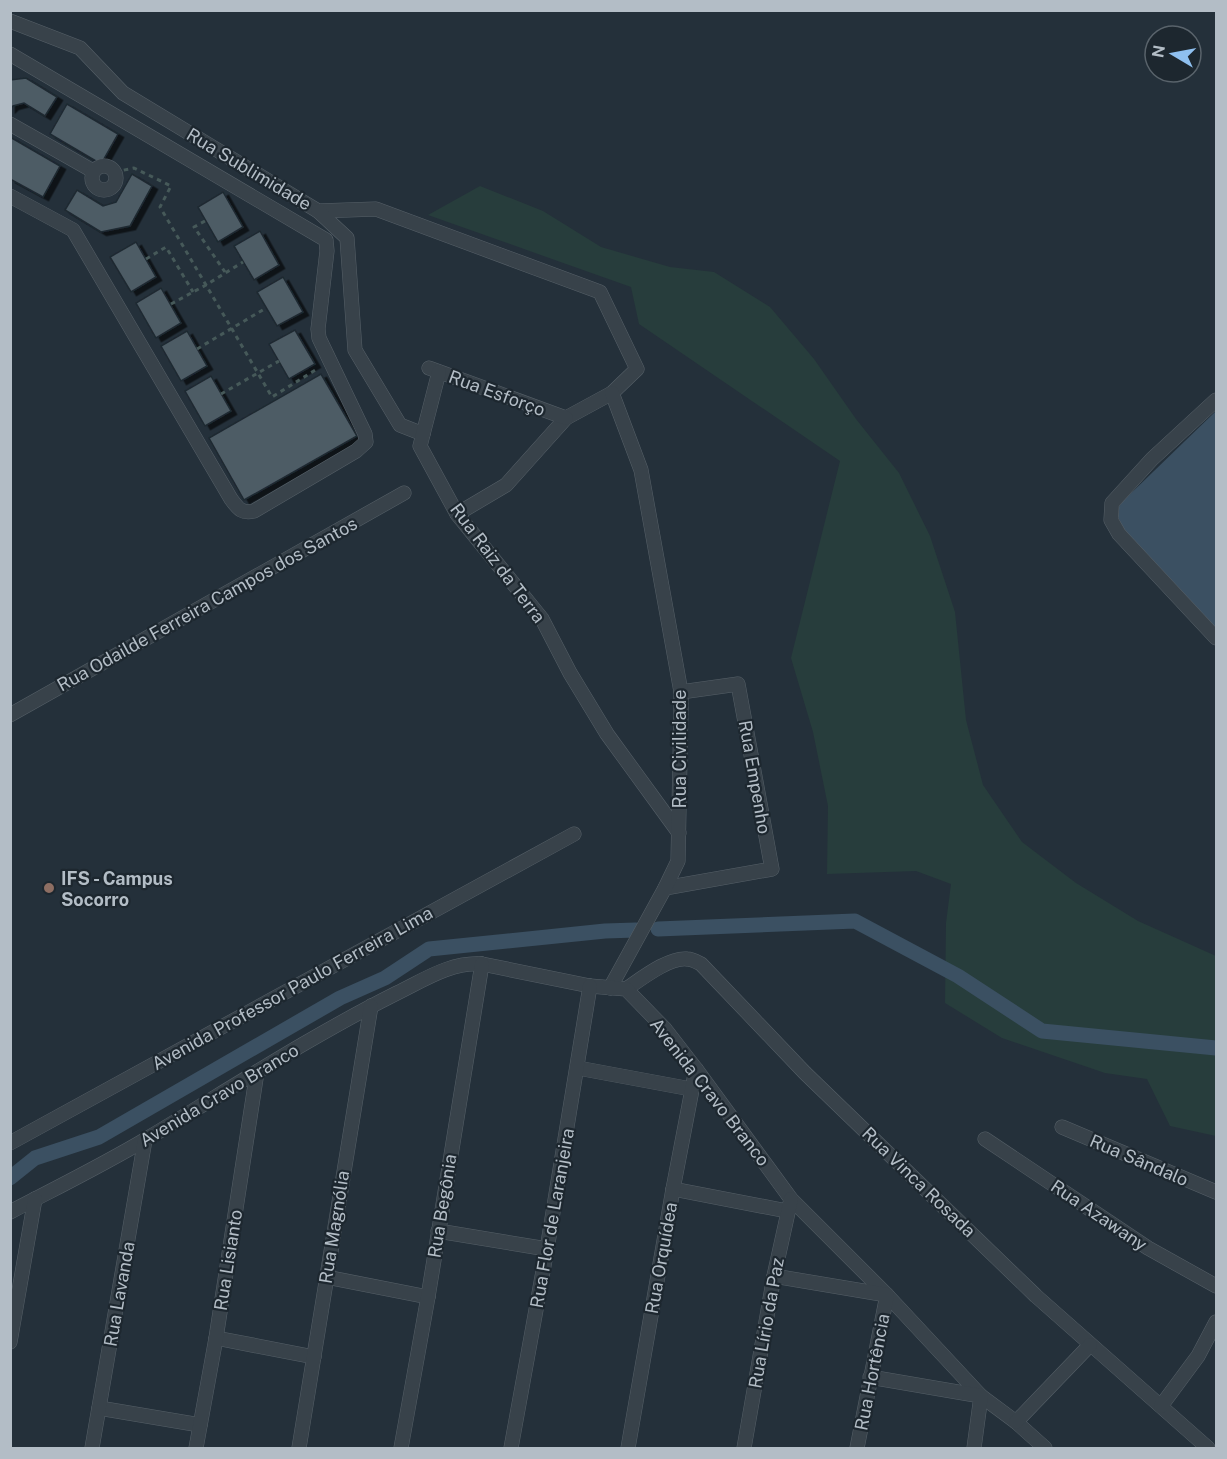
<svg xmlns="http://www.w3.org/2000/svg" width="1227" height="1459" font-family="'Public Sans',sans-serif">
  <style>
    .green { fill: #273d3c }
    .water { fill: #3b5062 }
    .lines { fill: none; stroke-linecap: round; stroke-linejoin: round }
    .canal { stroke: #3b5062; stroke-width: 15 }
    .building { fill: #4d5b65; stroke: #1f2931; stroke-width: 1.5; filter: url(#shadow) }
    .minor-casing { stroke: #566068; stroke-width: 15 }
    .path { stroke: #465959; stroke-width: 3; stroke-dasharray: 4.5 4.5; stroke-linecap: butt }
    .minor { stroke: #38424a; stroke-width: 14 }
    .education-dot { fill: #8d6e63; stroke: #1d272f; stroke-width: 2 }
    .labels { text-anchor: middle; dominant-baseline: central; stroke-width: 4.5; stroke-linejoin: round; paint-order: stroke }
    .street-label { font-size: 18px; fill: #b3bdc6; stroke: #1d272f }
    .poi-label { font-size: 18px; font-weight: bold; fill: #b3bdc6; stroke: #1d272f; text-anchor: start }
  </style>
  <defs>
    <filter id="shadow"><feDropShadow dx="5.5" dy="3.5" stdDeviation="0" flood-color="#0009"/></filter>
  </defs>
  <rect width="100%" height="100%" fill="#24303a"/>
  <!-- green -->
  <polygon class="green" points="480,186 543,211 601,247 670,267 714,272 770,307 814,359 856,419 899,473 930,536 955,612 966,720 983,785 1022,842 1076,883 1138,921 1216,956 1216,1136 1170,1126 1147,1079 1105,1073 1002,1038 945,1003 946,923 951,884 916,871 827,874 828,806 813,732 791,658 840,461 639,324 631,287 428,215"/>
  <!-- water -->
  <polygon class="water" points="1216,411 1216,636 1124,532 1116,511 1123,501"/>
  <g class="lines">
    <!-- canal -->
    <g class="canal">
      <polyline points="658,929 855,921 958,976 1042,1031 1216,1048"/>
      <polyline points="10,1178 35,1158 99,1137 340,998 385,978 429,949 605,931 636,930"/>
    </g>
  </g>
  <!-- building -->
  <g class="building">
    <polygon points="26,78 57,97 45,116 24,103 13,106 10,109 10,80"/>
    <polygon points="67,104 118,134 101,164 50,134"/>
    <polygon points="10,137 60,166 43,197 10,179"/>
    <polygon points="132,174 152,186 130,226 101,232 65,210 77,190 103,206 116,202"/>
    <polygon points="223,192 243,227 218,242 198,207"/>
    <polygon points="260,231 279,265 254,280 234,246"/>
    <polygon points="136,242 156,277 131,292 110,257"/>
    <polygon points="283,277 303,312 277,326 257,292"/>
    <polygon points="161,288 181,323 156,338 136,303"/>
    <polygon points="295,330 315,364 289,379 269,344"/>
    <polygon points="187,331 207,366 181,381 161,346"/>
    <polygon points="321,374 357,436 244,500 209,438"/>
    <polygon points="211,376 231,411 205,426 185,391"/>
  </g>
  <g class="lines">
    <defs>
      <g id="minor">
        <polyline points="10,21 80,48 123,93 318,211 376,209 600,292 637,369 612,393 566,418 506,485 457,514"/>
        <path d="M10 54 326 240 327 251 318 329 319 338 365 434 366 442 356 451 254 511C241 514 238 508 231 499L73 230 10 196"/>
        <polyline points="10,124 93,171"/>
        <circle cx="104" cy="178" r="12"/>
        <polyline points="318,211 347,238 355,350 400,425 423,434"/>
        <polyline points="429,368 566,418"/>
        <polyline points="439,372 420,446 457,514 542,619 570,673 607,734 679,833"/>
        <polyline points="1216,400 1152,459 1112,503 1111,520 1119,534 1216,638"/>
        <polyline points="10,715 404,493"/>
        <polyline points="665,888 772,869 738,684 681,692"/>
        <polyline points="610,988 665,888 678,861 681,706 681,692 641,470 612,393"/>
        <path d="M626 989C641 979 669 957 687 959 692 959 697 962 701 964L805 1073 1036 1296 1208 1448"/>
        <polyline points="578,1068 691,1089"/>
        <polyline points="1062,1127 1216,1192"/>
        <polyline points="985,1139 1148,1248 1216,1286"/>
        <polyline points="10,1143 574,834"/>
        <polyline points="673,1189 787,1211"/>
        <path d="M10 1212C56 1188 103 1165 148 1138 230 1089 311 1036 397 993 424 980 450 962 482 964L590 986 626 989 665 1029 696 1069 791 1199 887 1295 981 1396 1016 1422 1045 1448"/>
        <polyline points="438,1231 547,1249"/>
        <polyline points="774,1276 887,1295 857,1448"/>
        <polyline points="326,1277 428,1297"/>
        <polyline points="216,1338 314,1357"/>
        <polyline points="10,1342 35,1199"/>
        <polyline points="870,1377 981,1396 974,1448"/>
        <polyline points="1161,1406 1198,1356 1216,1322"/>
        <polyline points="99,1408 200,1425"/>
        <polyline points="1016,1422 1090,1345"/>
        <polyline points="92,1448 145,1140"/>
        <polyline points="196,1448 216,1338 257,1072"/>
        <polyline points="299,1448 371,1006"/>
        <polyline points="401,1448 428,1297 482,964"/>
        <polyline points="511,1448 547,1249 590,986"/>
        <polyline points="628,1448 673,1189 696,1069"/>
        <polyline points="744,1448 774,1276 791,1199"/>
      </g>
    </defs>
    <!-- minor casing -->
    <use href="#minor" class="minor-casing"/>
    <!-- path -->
    <g class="path">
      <polyline points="115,172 134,168 171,186 160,207 272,397 317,369 318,370"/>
      <polyline points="205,221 194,227 225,272"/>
      <polyline points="146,259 166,247 193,292"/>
      <polyline points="171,304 206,285 243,262"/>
      <polyline points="197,349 266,308"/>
      <polyline points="221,394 279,361"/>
    </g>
    <!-- minor -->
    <use href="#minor" class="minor"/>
  </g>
  <!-- markers -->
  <circle class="education-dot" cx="49" cy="888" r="6"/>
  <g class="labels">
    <!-- street labels -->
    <g class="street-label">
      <text transform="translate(249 169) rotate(31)">Rua Sublimidade</text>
      <text transform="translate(497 393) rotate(20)">Rua Esforço</text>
      <text transform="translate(498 563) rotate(53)">Rua Raiz da Terra</text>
      <text transform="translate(207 604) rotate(-29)">Rua Odailde Ferreira Campos dos Santos</text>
      <text transform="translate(679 749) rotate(-90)">Rua Civilidade</text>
      <text transform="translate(755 777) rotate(80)">Rua Empenho</text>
      <text transform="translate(292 988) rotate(-29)">Avenida Professor Paulo Ferreira Lima</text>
      <text transform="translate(710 1092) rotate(52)">Avenida Cravo Branco</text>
      <text transform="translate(219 1095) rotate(-31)">Avenida Cravo Branco</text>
      <text transform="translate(1139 1160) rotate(23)">Rua Sândalo</text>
      <text transform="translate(919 1182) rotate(44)">Rua Vinca Rosada</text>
      <text transform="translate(442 1206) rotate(-81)">Rua Begônia</text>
      <text transform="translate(1099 1215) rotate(34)">Rua Azawany</text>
      <text transform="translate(552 1218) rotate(-80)">Rua Flor de Laranjeira</text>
      <text transform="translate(334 1227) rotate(-81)">Rua Magnólia</text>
      <text transform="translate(661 1258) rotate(-80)">Rua Orquídea</text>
      <text transform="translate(228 1260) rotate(-81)">Rua Lisianto</text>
      <text transform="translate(119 1294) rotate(-80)">Rua Lavanda</text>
      <text transform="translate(766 1323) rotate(-80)">Rua Lírio da Paz</text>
      <text transform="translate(872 1372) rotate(-79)">Rua Hortência</text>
    </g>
    <!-- poi labels -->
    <g class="poi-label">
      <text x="61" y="878">IFS - Campus<tspan x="61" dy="21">Socorro</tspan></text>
    </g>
  </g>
  <!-- border -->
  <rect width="1227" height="1459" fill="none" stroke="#b3bdc6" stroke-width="24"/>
  <!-- north arrow -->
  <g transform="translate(1173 54) rotate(280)"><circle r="28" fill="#1d272f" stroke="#59636b" stroke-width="1.5"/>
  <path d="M0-4.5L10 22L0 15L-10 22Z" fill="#8fc0f0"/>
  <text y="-9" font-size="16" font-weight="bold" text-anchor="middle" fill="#b3bdc6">N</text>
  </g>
</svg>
